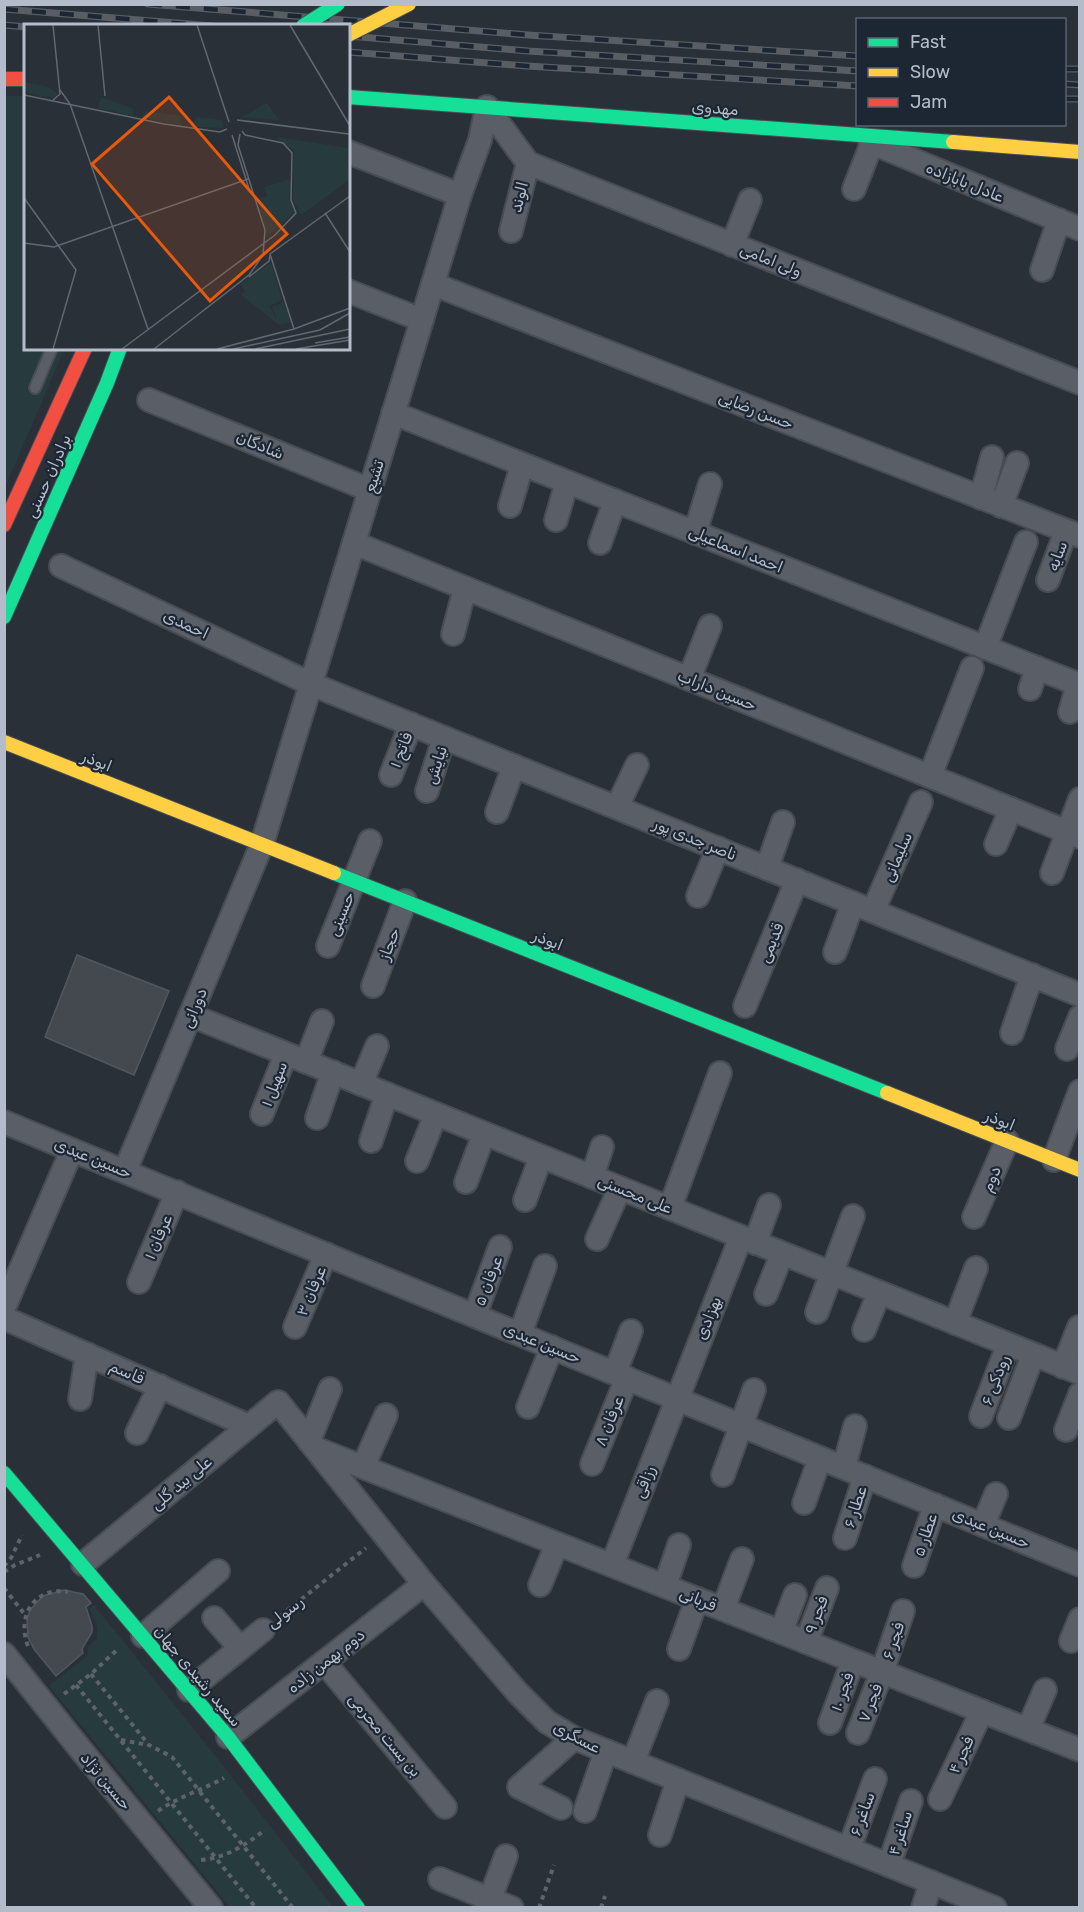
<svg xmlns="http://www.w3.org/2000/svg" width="1084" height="1912" font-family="Rubik,'Noto Sans Arabic',sans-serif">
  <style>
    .green { fill: #273a3e }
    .building { fill: #444950; stroke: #52575f; stroke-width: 1.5 }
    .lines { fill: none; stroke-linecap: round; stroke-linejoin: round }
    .lane-casing { stroke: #484c53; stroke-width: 14 }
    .street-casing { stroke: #484c53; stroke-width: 26 }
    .fast-casing { stroke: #484c53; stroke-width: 16 }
    .slow-casing { stroke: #484c53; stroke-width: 16 }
    .jam-casing { stroke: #484c53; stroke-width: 16 }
    .path { stroke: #5d636a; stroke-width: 4; stroke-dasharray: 4.5 4.5; stroke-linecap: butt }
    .lane { stroke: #5a5e66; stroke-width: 10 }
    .street { stroke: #5a5e66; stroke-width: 22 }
    .fast { stroke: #16e098; stroke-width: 14 }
    .slow { stroke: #ffcf43; stroke-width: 14 }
    .jam { stroke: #f24e42; stroke-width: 14 }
    .rail-casing { stroke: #595d64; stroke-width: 7 }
    .rail { stroke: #1d2633; stroke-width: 4.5; stroke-dasharray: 14; stroke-linecap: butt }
    .fast-bridge-casing { stroke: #484c53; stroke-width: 16; stroke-linecap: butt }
    .slow-bridge-casing { stroke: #484c53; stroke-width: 16; stroke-linecap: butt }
    .fast-bridge { stroke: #16e098; stroke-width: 14 }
    .slow-bridge { stroke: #ffcf43; stroke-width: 14 }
    .labels { text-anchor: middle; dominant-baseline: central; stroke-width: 4.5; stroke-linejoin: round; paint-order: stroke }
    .street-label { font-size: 16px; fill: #b4bcc9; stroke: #1d2633 }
    .inset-road { fill: none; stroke: #616872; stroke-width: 1.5 }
    .view { fill: #e8590c; fill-opacity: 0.15; stroke: #e8590c; stroke-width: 3 }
    .inset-edge { fill: none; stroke: #b4bcc9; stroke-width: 3 }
  </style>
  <rect width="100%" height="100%" fill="#2a3038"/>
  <!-- green -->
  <g class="green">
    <polygon points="4,96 25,96 26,348 65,348 6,485 4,485"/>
    <path d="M94 1605 218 1759 333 1907H230L49 1686 88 1655V1646L97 1639C98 1625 96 1620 89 1609Z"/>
  </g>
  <!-- building -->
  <g class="building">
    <polygon points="77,955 169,991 134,1075 45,1037"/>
    <polygon points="64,1590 83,1594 91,1603 86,1607 92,1626 92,1632 82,1649 83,1653 56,1676 34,1649 28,1637 27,1618 31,1609 43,1596"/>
  </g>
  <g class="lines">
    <defs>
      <polyline id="lane" points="35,388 52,348"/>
      <g id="street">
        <polyline points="487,107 528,163 1080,383"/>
        <polyline points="870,142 1080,229"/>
        <polyline points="348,152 460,195"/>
        <polyline points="854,189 872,143"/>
        <polyline points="511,231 528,163"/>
        <polyline points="732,245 750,200"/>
        <polyline points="1042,270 1059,220"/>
        <polyline points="433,284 1080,536"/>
        <polyline points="348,291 422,320"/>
        <polyline points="149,400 370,490"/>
        <polyline points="393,413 1080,685"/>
        <polyline points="981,498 992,457"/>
        <polyline points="510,506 522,465"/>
        <polyline points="1001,506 1017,463"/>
        <polyline points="556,520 567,482"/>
        <polyline points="695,533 710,484"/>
        <polyline points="354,543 1080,837"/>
        <polyline points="600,543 615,501"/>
        <polyline points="61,566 311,684 1080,995"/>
        <polyline points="1048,580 1066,531"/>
        <polyline points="453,634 465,588"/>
        <polyline points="985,648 1026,542"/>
        <polyline points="689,679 710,626"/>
        <polyline points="1030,689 1037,668"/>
        <polyline points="1070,712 1078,684"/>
        <polyline points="391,775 411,724"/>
        <polyline points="930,776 972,668"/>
        <polyline points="427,791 444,738"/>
        <polyline points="617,807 637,765"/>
        <polyline points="497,812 514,766"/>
        <polyline points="996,844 1011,809"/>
        <polyline points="767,868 783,822"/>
        <polyline points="1052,873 1080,799"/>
        <polyline points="698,896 718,848"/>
        <polyline points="873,911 921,802"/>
        <polyline points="328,946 370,841"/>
        <polyline points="835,952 853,903"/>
        <polyline points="373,986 405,901"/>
        <polyline points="745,1006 797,880"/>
        <polyline points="190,1015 1080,1373"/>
        <polyline points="1012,1033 1032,975"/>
        <polyline points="1067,1049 1080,1017"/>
        <polyline points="306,1062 322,1021"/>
        <polyline points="361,1084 377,1046"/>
        <polyline points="262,1114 286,1054"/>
        <polyline points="317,1118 333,1072"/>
        <polyline points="4,1122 1080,1565"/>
        <polyline points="371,1141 387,1094"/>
        <polyline points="1054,1160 1080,1091"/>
        <polyline points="417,1161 436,1114"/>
        <polyline points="125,1171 262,844 460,195 480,140 487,107"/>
        <polyline points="592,1177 602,1147"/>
        <polyline points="466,1182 484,1134"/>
        <polyline points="525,1200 541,1157"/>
        <polyline points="670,1208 720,1073"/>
        <polyline points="974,1217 1007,1141"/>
        <polyline points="597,1239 620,1188"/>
        <polyline points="755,1243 769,1205"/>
        <polyline points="139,1282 177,1192"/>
        <polyline points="766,1294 782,1254"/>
        <polyline points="4,1308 72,1150"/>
        <polyline points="817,1312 853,1216"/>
        <polyline points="475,1315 500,1247"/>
        <polyline points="4,1318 249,1426"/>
        <polyline points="955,1323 976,1268"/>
        <polyline points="295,1327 326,1254"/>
        <polyline points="864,1330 879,1293"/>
        <polyline points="520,1334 545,1266"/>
        <polyline points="1063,1367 1079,1327"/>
        <polyline points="615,1373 631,1331"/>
        <polyline points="80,1399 87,1354"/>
        <polyline points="528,1407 552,1347"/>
        <polyline points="981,1416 1008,1345"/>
        <polyline points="1009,1418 1033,1355"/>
        <polyline points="1066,1430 1080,1394"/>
        <polyline points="137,1433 160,1386"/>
        <polyline points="309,1441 330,1389"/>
        <polyline points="317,1449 1080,1750"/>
        <polyline points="592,1464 627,1378"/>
        <polyline points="363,1467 386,1415"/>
        <polyline points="844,1467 855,1426"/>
        <polyline points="723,1475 754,1390"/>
        <polyline points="804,1503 820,1458"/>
        <polyline points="983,1525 996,1494"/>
        <polyline points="845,1538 865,1476"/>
        <polyline points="83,1564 278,1402 424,1584 517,1692 547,1722 574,1738 995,1908"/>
        <polyline points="612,1565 741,1237"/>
        <polyline points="914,1566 935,1505"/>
        <polyline points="540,1585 557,1544"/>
        <polyline points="665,1586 679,1545"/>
        <polyline points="723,1609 742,1559"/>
        <polyline points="214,1618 240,1648"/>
        <polyline points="781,1632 795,1595"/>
        <polyline points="143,1636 218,1571"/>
        <polyline points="1071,1641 1080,1619"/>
        <polyline points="806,1642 827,1588"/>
        <polyline points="679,1649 697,1599"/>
        <polyline points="4,1654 81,1750 211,1908"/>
        <polyline points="324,1662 445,1807"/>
        <polyline points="189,1690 263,1630"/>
        <polyline points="830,1723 853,1661"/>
        <polyline points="1028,1729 1045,1690"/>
        <polyline points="858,1733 882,1672 903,1611"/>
        <polyline points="228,1737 424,1584"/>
        <polyline points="633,1762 657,1701"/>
        <polyline points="940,1799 982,1711"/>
        <polyline points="561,1808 519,1787 574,1738"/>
        <polyline points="585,1811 606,1751"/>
        <polyline points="660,1835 678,1780"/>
        <polyline points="849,1849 875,1779"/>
        <polyline points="889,1865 911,1801"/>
        <polyline points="440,1879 512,1908"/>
        <polyline points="490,1899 506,1856"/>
        <polyline points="923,1908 931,1882"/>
      </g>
      <g id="fast">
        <polyline points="348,97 953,142"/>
        <polyline points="4,617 107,383 120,348"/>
        <polyline points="334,873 887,1093"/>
        <polyline points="4,1473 228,1737 358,1908"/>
      </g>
      <g id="slow">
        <polyline points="953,142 1080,152"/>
        <polyline points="4,742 334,873"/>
        <polyline points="887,1093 1080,1170"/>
      </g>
      <g id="jam">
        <polyline points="4,79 26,79"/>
        <polyline points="4,525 85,348"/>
      </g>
    </defs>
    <!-- lane casing -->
    <use href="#lane" class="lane-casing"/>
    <!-- street casing -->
    <use href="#street" class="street-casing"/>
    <!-- fast casing -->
    <use href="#fast" class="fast-casing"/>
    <!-- slow casing -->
    <use href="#slow" class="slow-casing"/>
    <!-- jam casing -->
    <use href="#jam" class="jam-casing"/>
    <!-- path -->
    <g class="path">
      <polyline points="4,1566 11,1558 22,1535"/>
      <polyline points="4,1572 15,1565 40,1555"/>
      <polyline points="4,1588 26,1616"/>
      <polyline points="280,1616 366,1548"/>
      <path d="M28 1646C16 1616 35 1586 68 1592"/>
      <polyline points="91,1674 149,1745 172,1757 293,1908"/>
      <polyline points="76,1685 256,1908"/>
      <polyline points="64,1694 91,1674 118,1649"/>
      <polyline points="121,1740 148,1745"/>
      <path d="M158 1811C178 1797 202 1790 224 1778"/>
      <path d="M201 1860C226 1858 245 1845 265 1830"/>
      <polyline points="539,1908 554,1865"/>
      <polyline points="601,1908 605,1896"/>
    </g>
    <!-- lane -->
    <use href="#lane" class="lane"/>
    <!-- street -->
    <use href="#street" class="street"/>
    <!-- fast -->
    <use href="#fast" class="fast"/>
    <!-- slow -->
    <use href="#slow" class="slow"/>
    <!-- jam -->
    <use href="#jam" class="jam"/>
    <defs>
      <g id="rail">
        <polyline points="148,4 528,35 858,56"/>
        <polyline points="4,9 213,26"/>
        <polyline points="4,25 26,27"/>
        <polyline points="348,36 528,51 858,71"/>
        <polyline points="348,52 527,66 858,86"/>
        <polyline points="1064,69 1080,69"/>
        <polyline points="1064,84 1080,85"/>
        <polyline points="1064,99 1080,99"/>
      </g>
    </defs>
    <!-- rail casing -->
    <use href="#rail" class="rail-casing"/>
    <!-- rail -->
    <use href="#rail" class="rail"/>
    <defs>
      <polyline id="fast-bridge" points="303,26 338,4"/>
      <polyline id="slow-bridge" points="348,35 409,4"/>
    </defs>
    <!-- fast-bridge casing -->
    <use href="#fast-bridge" class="fast-bridge-casing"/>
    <!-- slow-bridge casing -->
    <use href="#slow-bridge" class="slow-bridge-casing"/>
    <!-- fast-bridge -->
    <use href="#fast-bridge" class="fast-bridge"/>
    <!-- slow-bridge -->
    <use href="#slow-bridge" class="slow-bridge"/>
  </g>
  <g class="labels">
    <!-- street labels -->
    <g class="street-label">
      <text transform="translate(715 108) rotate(4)">مهدوی</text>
      <text transform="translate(965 182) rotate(22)">عادل بابازاده</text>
      <text transform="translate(519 197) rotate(-76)">الوند</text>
      <text transform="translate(771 260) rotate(22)">ولی امامی</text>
      <text transform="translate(756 410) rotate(21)">حسن رضایی</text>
      <text transform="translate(260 445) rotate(22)">شادگان</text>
      <text transform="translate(48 476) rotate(-66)">برادران حسنی</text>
      <text transform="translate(374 476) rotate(-73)">تشیع</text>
      <text transform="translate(736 549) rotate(22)">احمد اسماعیلی</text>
      <text transform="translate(1057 556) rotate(-70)">سایه</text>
      <text transform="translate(186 624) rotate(25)">احمدی</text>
      <text transform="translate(717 690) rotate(22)">حسین داراب</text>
      <text transform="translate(401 750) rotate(-69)">فاتح ۱</text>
      <text transform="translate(97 761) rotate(22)">ابوذر</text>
      <text transform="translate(436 765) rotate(-72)">نیایش</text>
      <text transform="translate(695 839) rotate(22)">ناصر جدی پور</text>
      <text transform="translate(897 857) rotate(-67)">سلیمانی</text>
      <text transform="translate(341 914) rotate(-68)">حسینی</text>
      <text transform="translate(548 940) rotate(22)">ابوذر</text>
      <text transform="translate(771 943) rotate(-68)">قدیمی</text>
      <text transform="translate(389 944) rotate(-69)">حجاز</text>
      <text transform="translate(194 1008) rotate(-67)">دورانی</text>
      <text transform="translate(274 1084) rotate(-69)">سهیل ۱</text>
      <text transform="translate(1000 1120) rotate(22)">ابوذر</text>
      <text transform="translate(93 1158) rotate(22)">حسین عبدی</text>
      <text transform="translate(991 1179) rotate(-67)">دوم</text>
      <text transform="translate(635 1194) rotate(22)">علی محسنی</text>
      <text transform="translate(158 1237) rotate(-67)">عرفان ۱</text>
      <text transform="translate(488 1281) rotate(-69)">عرفان ۵</text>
      <text transform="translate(311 1291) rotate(-67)">عرفان ۳</text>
      <text transform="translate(708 1318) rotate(-68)">بهزادی</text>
      <text transform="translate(542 1343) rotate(22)">حسین عبدی</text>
      <text transform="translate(127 1372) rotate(24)">قاسم</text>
      <text transform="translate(995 1380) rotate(-69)">رودکی ۶</text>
      <text transform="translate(609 1421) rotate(-68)">عرفان ۸</text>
      <text transform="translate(644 1482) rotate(-69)">رزاقی</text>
      <text transform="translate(181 1483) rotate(-40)">علی بید گلی</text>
      <text transform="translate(855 1507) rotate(-72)">عطار ۶</text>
      <text transform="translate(991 1528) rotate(22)">حسین عبدی</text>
      <text transform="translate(925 1535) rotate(-71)">عطار ۵</text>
      <text transform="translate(698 1599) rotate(22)">قربانی</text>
      <text transform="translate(285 1612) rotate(-38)">رسولی</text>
      <text transform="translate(816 1615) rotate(-69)">فجر ۹</text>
      <text transform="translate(893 1641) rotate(-71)">فجر ۶</text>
      <text transform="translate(326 1661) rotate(-38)">دوم بهمن زاده</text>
      <text transform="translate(198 1676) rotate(50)">سعید رشیدی جهان</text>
      <text transform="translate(842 1692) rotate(-70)">فجر ۱۰</text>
      <text transform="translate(870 1703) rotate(-68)">فجر ۷</text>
      <text transform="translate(385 1735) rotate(50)">بن بست محرمی</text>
      <text transform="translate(577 1737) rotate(27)">عسگری</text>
      <text transform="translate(961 1755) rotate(-65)">فجر ۴</text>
      <text transform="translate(106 1781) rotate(50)">حسین نژاد</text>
      <text transform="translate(862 1814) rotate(-70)">ساغر ۶</text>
      <text transform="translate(900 1833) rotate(-72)">ساغر ۴</text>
    </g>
  </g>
  <!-- overview -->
  <g transform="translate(24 24)">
    <rect width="326" height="326" fill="#2a3038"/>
    <path d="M0 58 23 62 34 70 29 74 0 68ZM77 73 108 84 110 92 74 84ZM243 79 255 96 218 93ZM122 87 156 92 157 101 117 93ZM174 93 198 96 199 104 173 103 169 97ZM252 113 325 124V156L277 191 269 175 270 127ZM266 155 265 175 271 188 243 213 233 175 243 172 240 163ZM247 239 258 276 245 282 253 296 248 283 260 278 267 298 255 301 217 271 221 267 216 260Z" fill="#273a3e"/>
    <path class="inset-road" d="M74 1 81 72M173 1 205 98M266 1 326 102M36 66 46 80 124 305M0 71 140 100 196 108 203 105M29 76 36 70 29 1M213 96 325 110M208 111 226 168M0 174 34 221M301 189 326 228M0 219 30 223 224 155M246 230 270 305 326 284M246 230 326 172M225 253 245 237 246 231M291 319 326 313M29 325 52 246 34 221M98 325 251 211 272 189 267 176 268 129 259 119 221 111 218 107M130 325 225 251 239 231 241 206 214 121 216 110M193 325 270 305M209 325 296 306 326 289M231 325 326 305M272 325 326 316"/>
    <path class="view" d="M145 73 263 210 186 277 68 140Z"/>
    <rect width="326" height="326" class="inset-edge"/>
  </g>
  <!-- border -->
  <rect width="1084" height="1912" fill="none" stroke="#b4bcc9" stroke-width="12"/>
  <!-- legend -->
  <rect x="856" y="18" width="210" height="108" fill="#1d2633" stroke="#59626f" stroke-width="1.5"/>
  <rect x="868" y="38" width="30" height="9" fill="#16e098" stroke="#59626f" stroke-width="1.5"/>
  <text x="910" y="48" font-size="18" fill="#b4bcc9">Fast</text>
  <rect x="868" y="68" width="30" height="9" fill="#ffcf43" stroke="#59626f" stroke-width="1.5"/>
  <text x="910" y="78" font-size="18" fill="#b4bcc9">Slow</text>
  <rect x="868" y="98" width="30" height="9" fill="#f24e42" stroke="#59626f" stroke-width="1.5"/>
  <text x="910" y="108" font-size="18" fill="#b4bcc9">Jam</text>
</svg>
